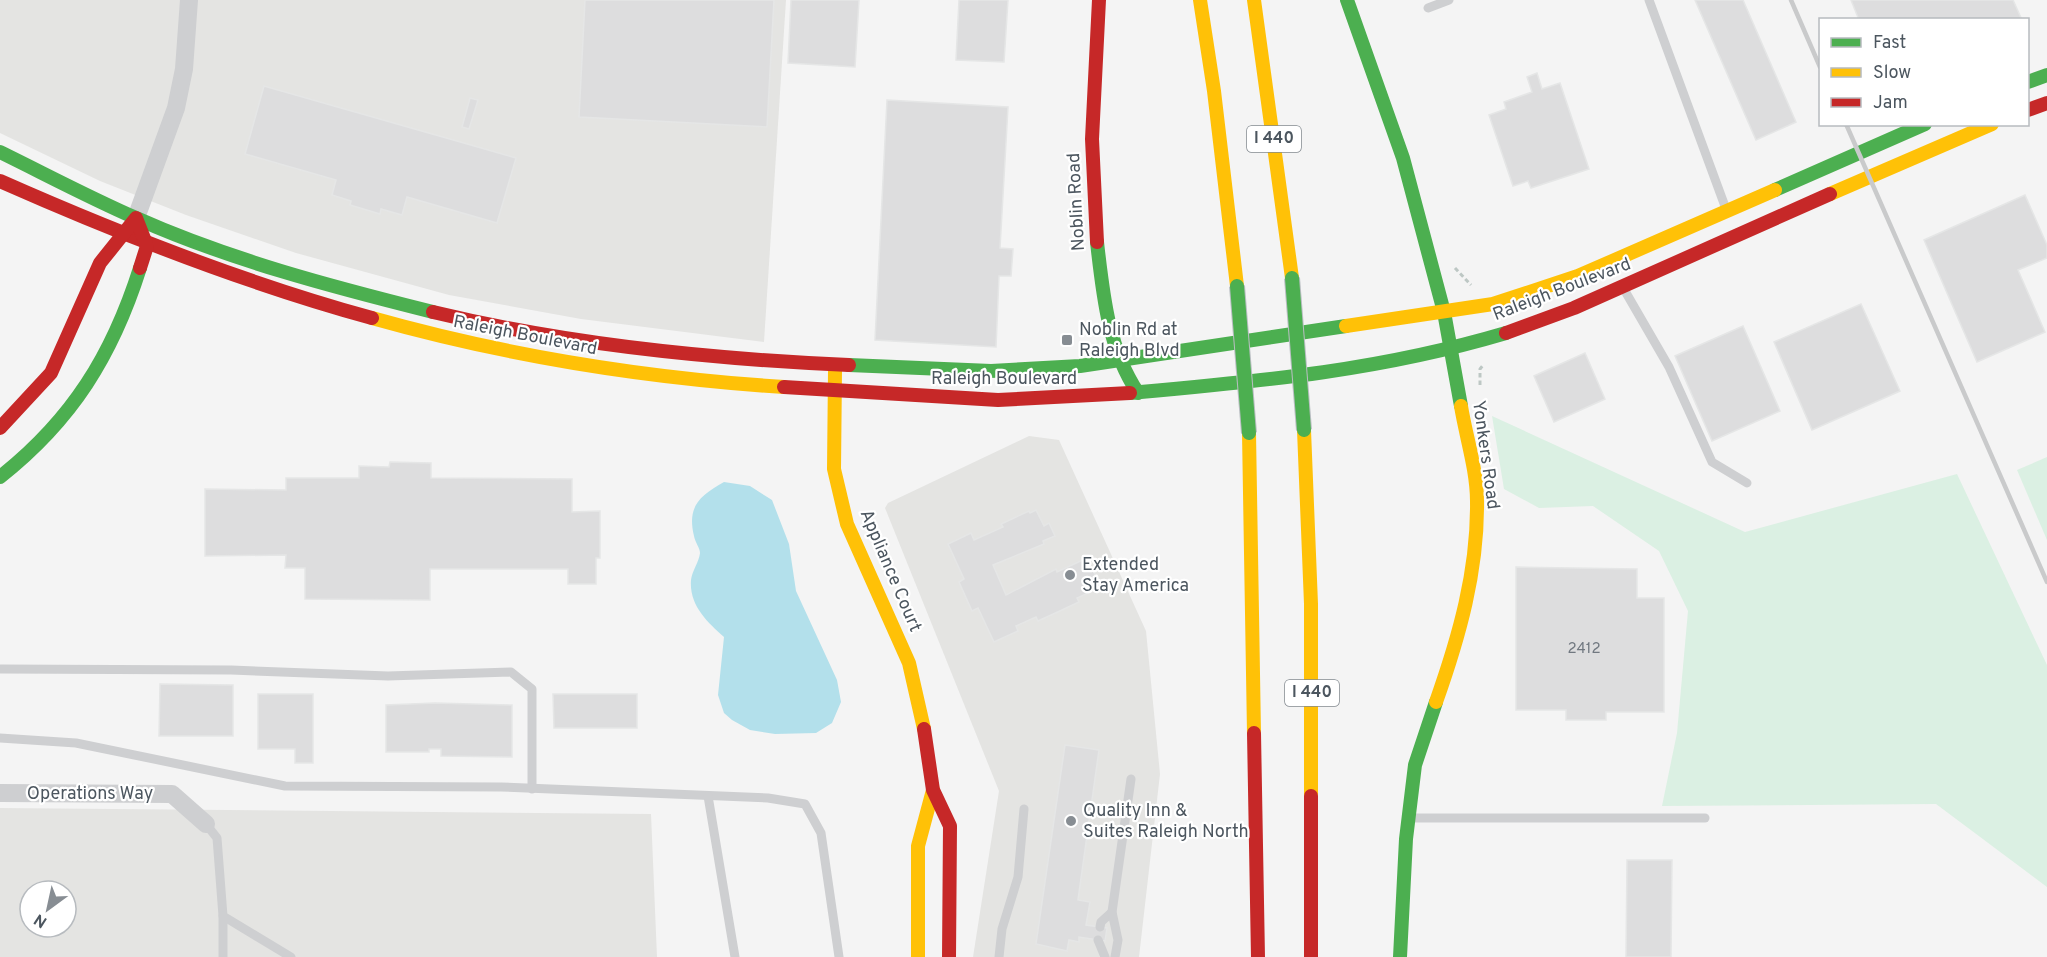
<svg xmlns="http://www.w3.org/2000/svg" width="2047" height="957" font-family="Overpass,sans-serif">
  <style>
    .commercial { fill: #e4e4e2; fill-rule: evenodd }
    .green { fill: #dbf0e3 }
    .water { fill: #b3e0eb }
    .building { fill: #ddddde; stroke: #e5e6e6; stroke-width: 1.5 }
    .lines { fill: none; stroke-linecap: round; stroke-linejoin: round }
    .path { stroke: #bdc7c4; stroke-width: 3; stroke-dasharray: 4.5 3; stroke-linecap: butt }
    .lane { stroke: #cecfd1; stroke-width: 9 }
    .street { stroke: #cecfd1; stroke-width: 18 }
    .fast { stroke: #4caf50; stroke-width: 14 }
    .slow { stroke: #ffc107; stroke-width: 14 }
    .jam { stroke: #c62828; stroke-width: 14 }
    .rail { stroke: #c9cacb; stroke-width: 4.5 }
    .fast-bridge-casing { stroke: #b9bec2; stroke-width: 16; stroke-linecap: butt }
    .fast-bridge { stroke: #4caf50; stroke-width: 14 }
    .poi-dot { fill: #878d93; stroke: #fff; stroke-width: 2 }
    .labels { text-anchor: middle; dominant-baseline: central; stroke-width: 4.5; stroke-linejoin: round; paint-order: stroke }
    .number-label { font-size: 15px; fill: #717880 }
    .shield { fill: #fff; stroke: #82898f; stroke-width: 1.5 }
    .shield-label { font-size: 16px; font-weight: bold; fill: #4c565f }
    .street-label { font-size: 18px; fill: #4c565f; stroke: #fff }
    .poi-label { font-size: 18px; fill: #4c565f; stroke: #fff; text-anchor: start }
  </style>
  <rect width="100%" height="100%" fill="#f4f4f4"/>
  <!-- commercial -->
  <g class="commercial">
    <polygon points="0,0 786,0 764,342 581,319 449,295 296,253 186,215 100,181 0,133"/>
    <polygon points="1029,436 1059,440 1146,631 1160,774 1139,957 973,957 999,791 885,508 888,503"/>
    <path d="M0 808 651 814 657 957H0ZM30 891H66V927H30Z"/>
  </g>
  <!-- green -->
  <g class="green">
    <polygon points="1492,416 1745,532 1957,474 2047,665 2047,887 1936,804 1662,806 1677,733 1688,611 1659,551 1593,506 1539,508 1504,489"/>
    <polygon points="2047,457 2047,540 2017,470"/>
  </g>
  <!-- water -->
  <path class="water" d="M724 482 750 486 772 500 789 544 796 591 837 680 841 702 832 723 816 733 775 734 750 730 732 720 724 713 718 695 724 637C707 622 689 605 691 580 692 571 699 562 700 553 700 548 695 542 694 536 687 507 699 496 724 482Z"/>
  <!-- building -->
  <g class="building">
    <polygon points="585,0 774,0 767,127 579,117"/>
    <polygon points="791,0 859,0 855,67 788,63"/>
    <polygon points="959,0 1008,0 1004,62 956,60"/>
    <polygon points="1695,0 1743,0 1796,122 1756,140"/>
    <polygon points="1851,0 2013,0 2022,20 1859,20"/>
    <polygon points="1537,73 1542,89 1560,83 1589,169 1531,188 1528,181 1513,186 1489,115 1506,109 1504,102 1532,92 1527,77"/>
    <polygon points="264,86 516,158 497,223 407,197 402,215 381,209 380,214 350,205 351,201 332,195 336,180 245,154"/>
    <polygon points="470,98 478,100 469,129 462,127"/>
    <polygon points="887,100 1008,107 1000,248 1013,249 1011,276 999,276 996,347 875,340"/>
    <polygon points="2025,195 2047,245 2047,258 2018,270 2045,332 1977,362 1924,240"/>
    <polygon points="1861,304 1900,391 1812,430 1774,342"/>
    <polygon points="1743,326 1780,411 1712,441 1675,356"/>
    <polygon points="1585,353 1605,399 1554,422 1534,376"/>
    <polygon points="390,462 431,463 431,478 572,479 572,512 600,511 600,558 596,558 596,584 568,584 568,569 430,569 430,600 305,599 305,568 285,568 286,555 205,556 205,489 286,490 286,478 359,478 359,466 389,467"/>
    <polygon points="1036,510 1044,526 1049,523 1055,536 1043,541 1044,544 993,565 1006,595 1056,569 1057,572 1087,558 1101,587 1077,598 1079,602 1062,610 1038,621 1036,617 1016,626 1018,631 994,642 978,608 972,611 959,582 964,579 948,544 971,533 974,540 1003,527 1001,524 1029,511 1030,513"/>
    <polygon points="1516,567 1637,569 1637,598 1664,598 1664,712 1606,712 1606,720 1566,720 1566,710 1516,710"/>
    <polygon points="160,684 233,685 233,736 159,736"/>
    <polygon points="258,694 313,694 313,763 295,763 295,749 258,749"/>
    <polygon points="553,694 637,694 637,728 554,728"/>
    <polygon points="435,703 512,705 512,757 441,756 441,749 429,749 429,752 386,752 386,705"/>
    <polygon points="1065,745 1099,750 1078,900 1090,902 1086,925 1107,928 1105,941 1079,937 1079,942 1069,940 1067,951 1036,944"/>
    <polygon points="1627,860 1672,860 1671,957 1626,957"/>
  </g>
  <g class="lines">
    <!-- path -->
    <g class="path">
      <polyline points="1455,268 1471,285"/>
      <polyline points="1480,385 1480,369 1484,364"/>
    </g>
    <!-- lane -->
    <g class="lane">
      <polyline points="1649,0 1726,209"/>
      <polyline points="1428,8 1449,0"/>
      <polyline points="1625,291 1669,367 1712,462 1747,483"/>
      <polyline points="0,669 231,670 388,676 511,672 532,689 532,789"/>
      <polyline points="0,738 76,743 285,786 501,787 768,798 805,804 821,833 839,957"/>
      <polyline points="708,796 735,957"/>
      <polyline points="1411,818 1705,818"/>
      <polyline points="206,824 217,838 223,916 291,957"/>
      <polyline points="1100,927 1101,922 1112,912"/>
      <polyline points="1098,940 1105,957"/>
      <polyline points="223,957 223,916"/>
      <polyline points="999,957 1002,929 1018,877 1024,809"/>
      <polyline points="1115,957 1118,940 1112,912 1131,779"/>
    </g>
    <!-- street -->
    <g class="street">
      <polyline points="136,218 176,108 184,69 189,0"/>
      <polyline points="0,793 172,794 206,824"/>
    </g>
    <!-- fast -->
    <g class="fast">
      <polyline points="1347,0 1403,158 1444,312 1461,406"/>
      <polyline points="2028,82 2047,75"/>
      <path d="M0 152C45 174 90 198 136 218 230 260 333 287 433 312"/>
      <polyline points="1775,190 1925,124"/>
      <path d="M1097 242C1103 295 1108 348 1138 393"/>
      <polyline points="849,365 991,371 1080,366 1346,326"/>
      <path d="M1130 393C1262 381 1378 371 1506 333"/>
      <path d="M0 477C72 420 112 356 140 268"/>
      <polyline points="1400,957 1406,839 1415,765 1436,702"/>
    </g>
    <!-- slow -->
    <g class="slow">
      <polyline points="1200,0 1214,91 1237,286"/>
      <polyline points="1254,0 1292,278"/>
      <polyline points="1830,194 1992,124"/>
      <path d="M372 318C507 356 645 378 784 387"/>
      <polyline points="1346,326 1493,304 1578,276 1775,190"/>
      <polyline points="835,371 834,469 847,524 909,663 924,729"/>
      <polyline points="1304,430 1311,604 1311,796"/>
      <polyline points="1249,433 1254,733"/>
      <path d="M1436 702C1459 637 1478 571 1477 501 1477 470 1466 437 1461 406"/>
      <polyline points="918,957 918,846 933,790"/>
    </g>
    <!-- jam -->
    <g class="jam">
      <polyline points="2028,110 2047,103"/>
      <path d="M0 181C122 235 244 283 372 318"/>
      <polyline points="1097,242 1092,139 1099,0"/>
      <path d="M433 312C569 345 709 359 849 365"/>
      <polyline points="1506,333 1574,308 1830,194"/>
      <polyline points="784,387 998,400 1130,393"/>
      <polyline points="0,428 51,373 100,263 136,218 147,246 140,268"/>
      <polyline points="924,729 933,790 950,826 949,957"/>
      <polyline points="1254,733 1258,957"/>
      <polyline points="1311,796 1311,957"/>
    </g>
    <!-- rail -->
    <g class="rail">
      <polyline points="1791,0 1820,67"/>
      <polyline points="1846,124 2047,582"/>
    </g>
    <defs>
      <g id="fast-bridge">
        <polyline points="1292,278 1304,430"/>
        <polyline points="1237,286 1249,433"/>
      </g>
    </defs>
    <!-- fast-bridge casing -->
    <use href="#fast-bridge" class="fast-bridge-casing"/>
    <!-- fast-bridge -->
    <use href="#fast-bridge" class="fast-bridge"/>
  </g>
  <!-- markers -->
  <g class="poi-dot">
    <rect x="1061" y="334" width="12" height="12" rx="3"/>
    <circle cx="1070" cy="575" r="6"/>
    <circle cx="1071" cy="821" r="6"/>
  </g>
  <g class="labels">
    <!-- number labels -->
    <g class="number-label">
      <text x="1584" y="649">2412</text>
    </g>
    <!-- shield labels -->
    <g class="shield">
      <rect x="1247" y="126" width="54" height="26" rx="4.5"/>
      <rect x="1285" y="680" width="54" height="26" rx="4.5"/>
    </g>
    <g class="shield-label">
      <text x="1274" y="139">I 440</text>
      <text x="1312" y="693">I 440</text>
    </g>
    <!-- street labels -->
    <g class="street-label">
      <text transform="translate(1077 202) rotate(-93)">Noblin Road</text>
      <text transform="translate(1562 290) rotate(-21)">Raleigh Boulevard</text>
      <text transform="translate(525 336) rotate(11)">Raleigh Boulevard</text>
      <text x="1004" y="379">Raleigh Boulevard</text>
      <text transform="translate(1485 455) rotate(82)">Yonkers Road</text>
      <text transform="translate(890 571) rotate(67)">Appliance Court</text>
      <text x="90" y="794">Operations Way</text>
    </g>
    <!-- poi labels -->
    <g class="poi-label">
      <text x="1079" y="330">Noblin Rd at<tspan x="1079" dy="21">Raleigh Blvd</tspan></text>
      <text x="1082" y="565">Extended<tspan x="1082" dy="21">Stay America</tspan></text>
      <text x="1083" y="811">Quality Inn &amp;<tspan x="1083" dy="21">Suites Raleigh North</tspan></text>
    </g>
  </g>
  <!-- legend -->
  <rect x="1819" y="18" width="210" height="108" fill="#ffffff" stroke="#b7bbbf" stroke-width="1.5"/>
  <rect x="1831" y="38" width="30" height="9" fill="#4caf50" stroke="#b7bbbf" stroke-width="1.5"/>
  <text x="1873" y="48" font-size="18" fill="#4c565f">Fast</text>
  <rect x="1831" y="68" width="30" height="9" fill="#ffc107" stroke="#b7bbbf" stroke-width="1.5"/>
  <text x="1873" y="78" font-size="18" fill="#4c565f">Slow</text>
  <rect x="1831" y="98" width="30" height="9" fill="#c62828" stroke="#b7bbbf" stroke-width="1.5"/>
  <text x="1873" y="108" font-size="18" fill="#4c565f">Jam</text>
  <!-- north arrow -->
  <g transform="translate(48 909) rotate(213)"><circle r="28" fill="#ffffff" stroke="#b7bbbf" stroke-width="1.5"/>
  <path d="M0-4.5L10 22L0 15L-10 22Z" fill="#878d93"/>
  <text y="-9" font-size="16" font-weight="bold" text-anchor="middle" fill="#4c565f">N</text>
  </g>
</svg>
